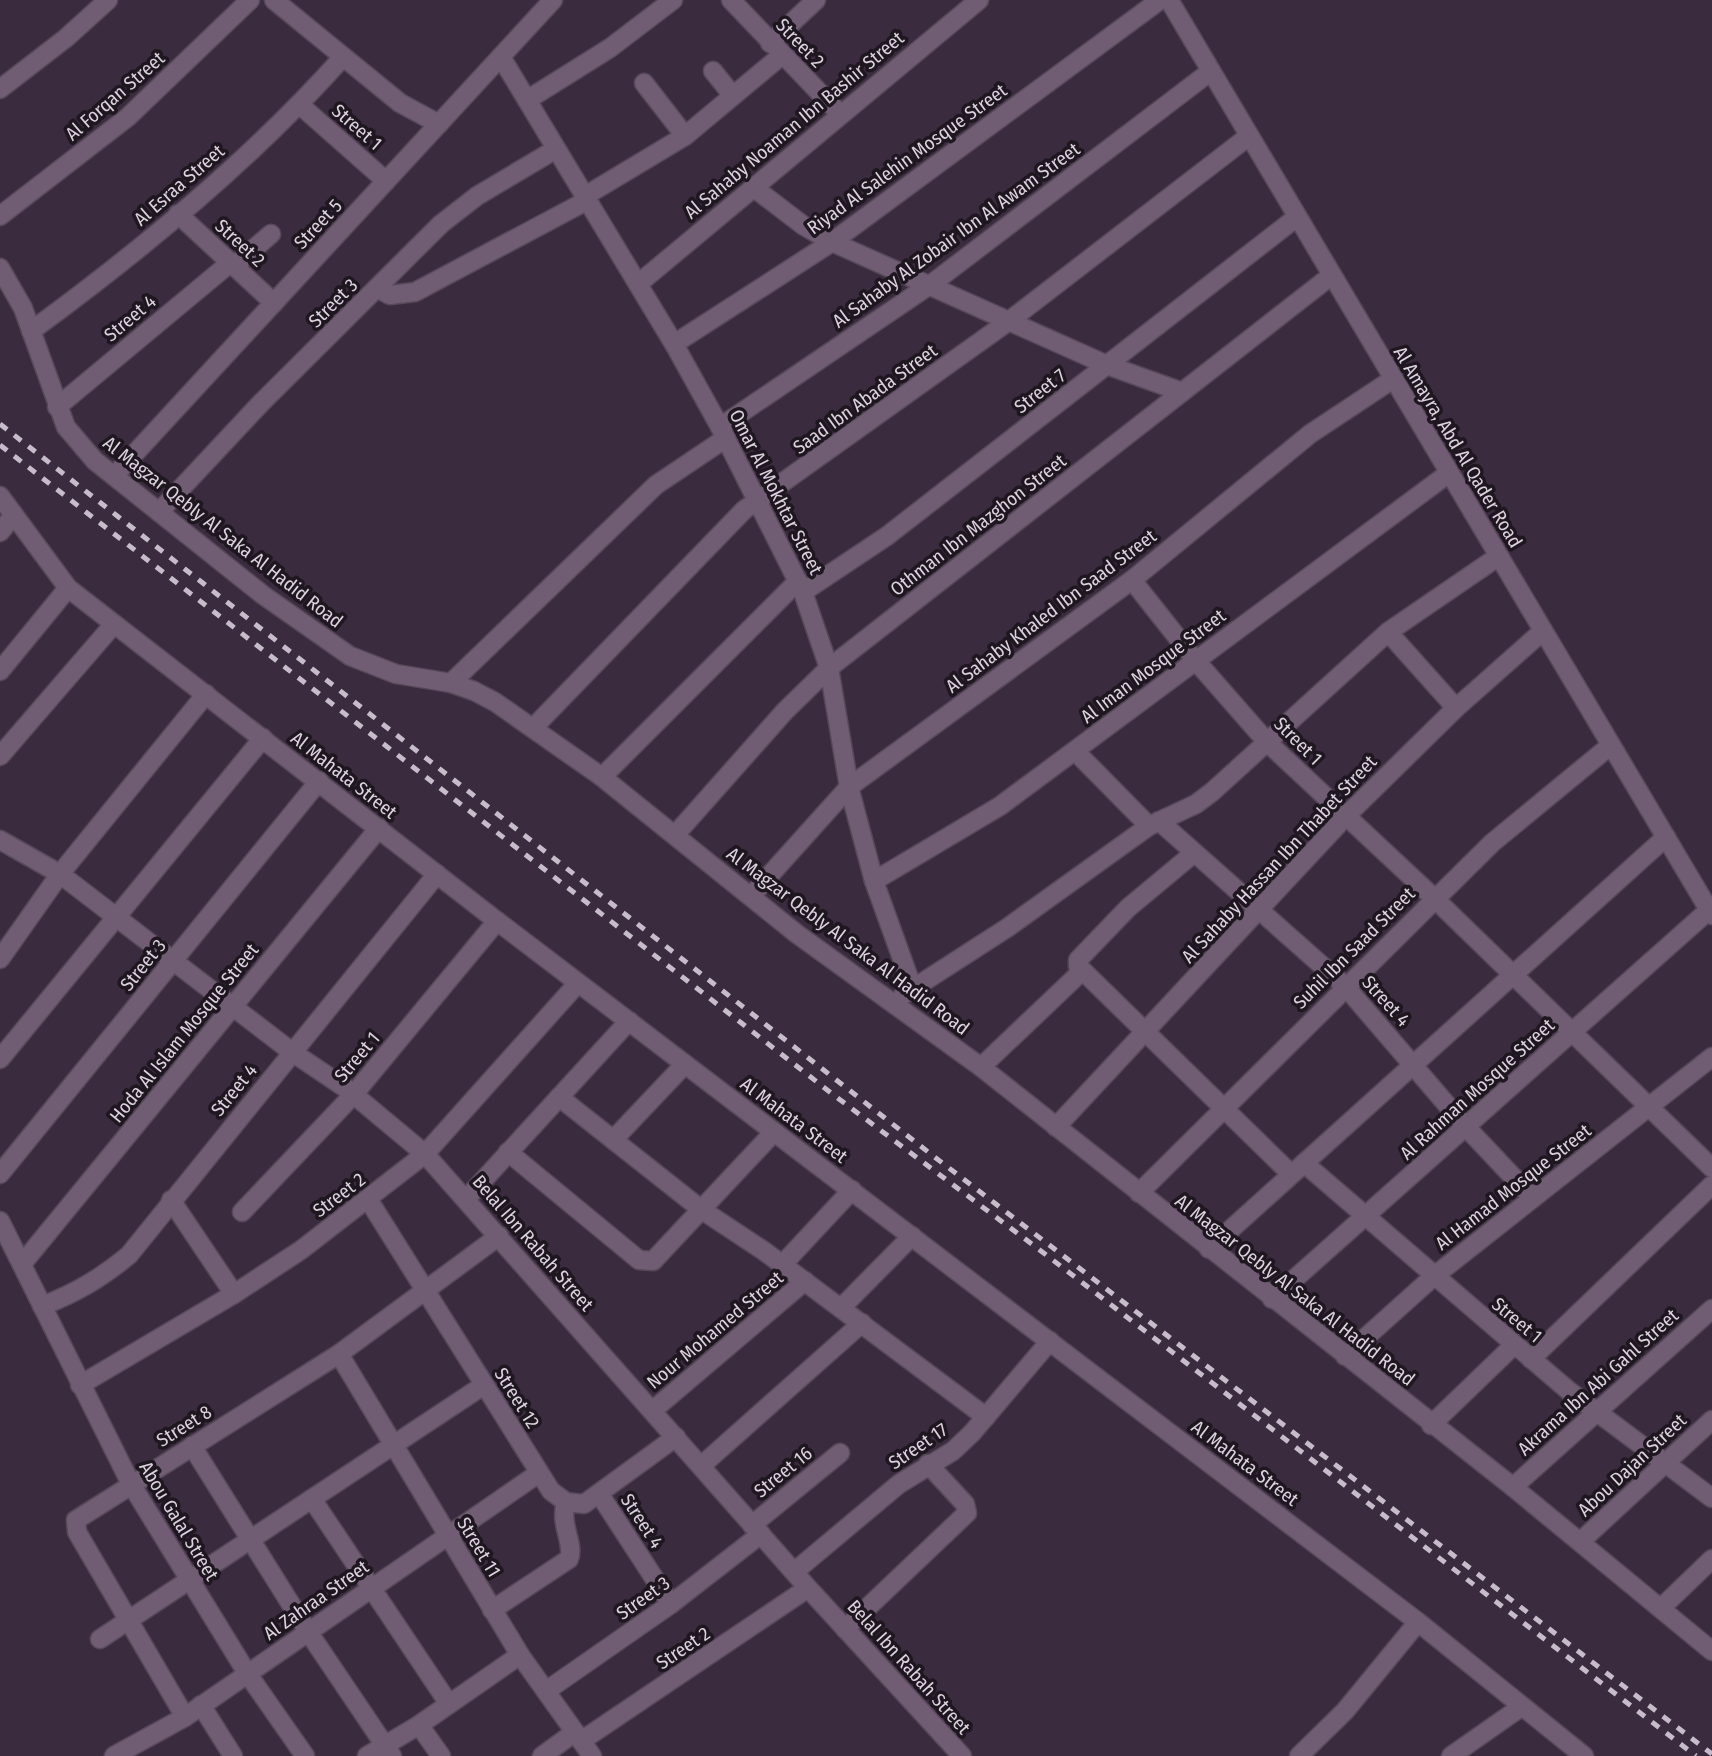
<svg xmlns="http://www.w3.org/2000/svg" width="1712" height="1756" font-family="'Fira Sans Condensed',sans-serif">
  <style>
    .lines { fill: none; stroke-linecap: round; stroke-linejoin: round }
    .minor-casing { stroke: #564859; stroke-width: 21 }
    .tertiary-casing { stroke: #564859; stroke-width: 21 }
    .minor { stroke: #705d73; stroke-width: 18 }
    .tertiary { stroke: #705d73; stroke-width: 18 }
    .rail { stroke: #c7bcca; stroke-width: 5; stroke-dasharray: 9 9; stroke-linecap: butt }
    .labels { text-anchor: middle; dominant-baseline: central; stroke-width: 7; stroke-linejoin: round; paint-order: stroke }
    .street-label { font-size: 19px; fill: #ddd2df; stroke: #1e1720 }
  </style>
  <rect width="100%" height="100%" fill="#3b2b3f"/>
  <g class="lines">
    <defs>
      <g id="minor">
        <polyline points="274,0 400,103 439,124"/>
        <polyline points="731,0 840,114"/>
        <polyline points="1169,0 1712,915"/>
        <polyline points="770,43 816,0"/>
        <polyline points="501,57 674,344 720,427 803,592 829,668 849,787 874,881 913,989"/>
        <polyline points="713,71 733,96"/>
        <polyline points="644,83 685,136"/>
        <polyline points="0,89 66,38 108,0"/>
        <polyline points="527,100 610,48 673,0"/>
        <polyline points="300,105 386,181"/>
        <polyline points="753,187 804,226 832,242 1107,365 1182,392"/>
        <polyline points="585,196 685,136 782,55"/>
        <polyline points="178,214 274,303"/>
        <polyline points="0,216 128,117 250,0"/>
        <polyline points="234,266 271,234"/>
        <polyline points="0,268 23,308 66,427 95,461 263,595 350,656 396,674 451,683 474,691 495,702 602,777 797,934 981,1067 1513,1487 1712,1651"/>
        <polyline points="638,284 979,0"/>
        <polyline points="377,288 390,295 415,292 588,200"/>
        <path d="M31 331C142 250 252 159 343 57"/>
        <polyline points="674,344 832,242 1160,0"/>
        <polyline points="57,407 230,263"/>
        <polyline points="720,427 934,282 1211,71"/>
        <polyline points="114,476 553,0"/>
        <polyline points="159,512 261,403 441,224 477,196 556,149"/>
        <polyline points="0,532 14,515"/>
        <polyline points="1132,580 1196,661 1267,742 1434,898 1712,1168"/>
        <polyline points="803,592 887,536 1297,217"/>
        <polyline points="1388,632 1456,708"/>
        <polyline points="0,671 68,588"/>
        <polyline points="451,683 656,485 726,438"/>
        <polyline points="533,728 744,510 1009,321 1249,136"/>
        <polyline points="1075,751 1149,826"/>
        <polyline points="0,756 114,624"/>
        <polyline points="602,777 798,581"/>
        <polyline points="1159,821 1345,986 1466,1127 1533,1198"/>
        <polyline points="675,835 785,711 829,668 1332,275"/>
        <polyline points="0,840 60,874 292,1052 347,1089 425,1154 808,1588 962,1756"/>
        <polyline points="1194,853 1128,908 1078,960 1078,966 1291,1174"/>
        <polyline points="874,881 1000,806 1449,473"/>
        <polyline points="751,896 849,787 1132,580 1310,434 1393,379"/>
        <polyline points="0,959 60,874 206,694"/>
        <polyline points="903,995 1007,928 1149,826 1196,804 1212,792 1388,632 1499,556"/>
        <polyline points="0,1059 263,738"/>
        <polyline points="981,1067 1081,972"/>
        <polyline points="559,1097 702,1210 764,1251 986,1417"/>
        <polyline points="1056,1127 1345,817 1456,708 1543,631"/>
        <polyline points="613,1140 685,1064"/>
        <polyline points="508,1152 639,1260 653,1261 774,1132"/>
        <polyline points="1304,1163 1569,1391 1712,1498"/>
        <polyline points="0,1174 319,781"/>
        <polyline points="1139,1193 1492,843 1611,745"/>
        <polyline points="368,1199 551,1491 566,1502 584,1504 676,1437"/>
        <polyline points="466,1199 629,1021"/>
        <polyline points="171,1200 234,1294"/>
        <polyline points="242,1212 354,1094 497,921"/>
        <polyline points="0,1221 131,1484 247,1673 305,1756"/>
        <polyline points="1209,1249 1666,837"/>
        <polyline points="22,1264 379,828"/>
        <polyline points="782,1265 852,1190"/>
        <polyline points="1272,1299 1709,910"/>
        <path d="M42 1306C76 1293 101 1278 129 1255L437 874"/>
        <polyline points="841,1308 912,1236"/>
        <polyline points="339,1354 520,1655 592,1756"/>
        <polyline points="1345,1356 1433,1277 1712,1057"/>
        <polyline points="1531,1359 1712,1185"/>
        <polyline points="80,1385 234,1294 301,1250 425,1154 578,983"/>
        <polyline points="652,1411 805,1281"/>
        <polyline points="1431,1425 1514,1345"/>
        <polyline points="192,1446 307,1630 392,1756"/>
        <polyline points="701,1466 862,1323"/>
        <polyline points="1513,1487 1712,1309"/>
        <polyline points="600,1495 671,1604"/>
        <polyline points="312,1499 449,1704"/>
        <polyline points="752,1525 840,1453"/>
        <polyline points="1581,1541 1712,1420"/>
        <polyline points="794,1572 899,1484 953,1451 972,1433 1050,1341"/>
        <polyline points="1661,1608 1712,1559"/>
        <path d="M492 1610 569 1559C575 1544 559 1525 566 1502"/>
        <polyline points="845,1629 967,1513 965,1504 928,1464"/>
        <polyline points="100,1639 484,1385"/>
        <polyline points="546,1691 671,1604 761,1534"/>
        <polyline points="201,1705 233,1756"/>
        <polyline points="185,1717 77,1532 76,1520 339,1354 499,1236"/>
        <polyline points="419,1725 441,1756"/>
        <polyline points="581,1741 808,1588"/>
        <polyline points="114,1756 185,1717 539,1473"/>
        <polyline points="367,1756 419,1725 520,1655"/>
        <polyline points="542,1756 575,1732"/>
        <polyline points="1299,1756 1345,1711 1418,1622"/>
        <polyline points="1451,1756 1521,1707"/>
      </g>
      <polyline id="tertiary" points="0,496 68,588 497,921 1418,1622 1584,1756"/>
    </defs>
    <!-- minor casing -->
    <use href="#minor" class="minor-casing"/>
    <!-- tertiary casing -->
    <use href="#tertiary" class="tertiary-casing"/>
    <!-- minor -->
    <use href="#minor" class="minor"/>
    <!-- tertiary -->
    <use href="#tertiary" class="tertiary"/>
    <!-- rail -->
    <g class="rail">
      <polyline points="0,424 932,1155 1712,1754"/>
      <polyline points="0,445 835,1096 1045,1254 1696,1756"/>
    </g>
  </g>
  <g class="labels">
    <!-- street labels -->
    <g class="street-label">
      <text transform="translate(800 43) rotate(46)">Street 2</text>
      <text transform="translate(115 96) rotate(-41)">Al Forqan Street</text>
      <text transform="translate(794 125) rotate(-40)">Al Sahaby Noaman Ibn Bashir Street</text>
      <text transform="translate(357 127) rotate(41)">Street 1</text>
      <text transform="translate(907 159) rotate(-36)">Riyad Al Salehin Mosque Street</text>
      <text transform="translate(179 185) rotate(-41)">Al Esraa Street</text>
      <text transform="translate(318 224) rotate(-47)">Street 5</text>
      <text transform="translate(956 235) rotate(-36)">Al Sahaby Al Zobair Ibn Al Awam Street</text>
      <text transform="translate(240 243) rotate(43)">Street 2</text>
      <text transform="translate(333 303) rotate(-45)">Street 3</text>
      <text transform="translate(130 318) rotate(-40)">Street 4</text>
      <text transform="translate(1040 391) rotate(-38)">Street 7</text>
      <text transform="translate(865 399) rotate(-36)">Saad Ibn Abada Street</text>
      <text transform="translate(1458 447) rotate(59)">Al Amayra, Abd Al Qader Road</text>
      <text transform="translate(776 492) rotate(63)">Omar Al Mokhtar Street</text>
      <text transform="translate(978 525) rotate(-38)">Othman Ibn Mazghon Street</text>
      <text transform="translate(223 532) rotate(38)">Al Magzar Qebly Al Saka Al Hadid Road</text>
      <text transform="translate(1051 611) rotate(-37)">Al Sahaby Khaled Ibn Saad Street</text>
      <text transform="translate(1153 666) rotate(-37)">Al Iman Mosque Street</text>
      <text transform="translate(1298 741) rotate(45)">Street 1</text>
      <text transform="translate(344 775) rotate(38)">Al Mahata Street</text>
      <text transform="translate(1279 859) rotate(-47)">Al Sahaby Hassan Ibn Thabet Street</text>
      <text transform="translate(848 941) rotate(37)">Al Magzar Qebly Al Saka Al Hadid Road</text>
      <text transform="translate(1354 948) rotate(-45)">Suhil Ibn Saad Street</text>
      <text transform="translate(143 965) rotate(-51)">Street 3</text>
      <text transform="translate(1386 1001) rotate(48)">Street 4</text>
      <text transform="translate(184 1033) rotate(-51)">Hoda Al Islam Mosque Street</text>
      <text transform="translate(357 1057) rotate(-50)">Street 1</text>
      <text transform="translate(1477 1089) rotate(-42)">Al Rahman Mosque Street</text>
      <text transform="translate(234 1090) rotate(-51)">Street 4</text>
      <text transform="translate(794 1120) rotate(37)">Al Mahata Street</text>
      <text transform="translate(1513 1187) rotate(-38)">Al Hamad Mosque Street</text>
      <text transform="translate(339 1195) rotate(-37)">Street 2</text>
      <text transform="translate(533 1243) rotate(49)">Belal Ibn Rabah Street</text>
      <text transform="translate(1295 1290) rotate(38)">Al Magzar Qebly Al Saka Al Hadid Road</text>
      <text transform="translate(1517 1320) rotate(40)">Street 1</text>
      <text transform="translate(715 1330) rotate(-40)">Nour Mohamed Street</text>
      <text transform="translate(1598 1382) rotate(-42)">Akrama Ibn Abi Gahl Street</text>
      <text transform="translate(517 1398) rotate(58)">Street 12</text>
      <text transform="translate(184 1426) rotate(-32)">Street 8</text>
      <text transform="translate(918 1446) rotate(-34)">Street 17</text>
      <text transform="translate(1245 1463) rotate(37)">Al Mahata Street</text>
      <text transform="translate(1632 1465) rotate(-43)">Abou Dajan Street</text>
      <text transform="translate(783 1472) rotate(-39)">Street 16</text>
      <text transform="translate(179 1521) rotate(59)">Abou Galal Street</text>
      <text transform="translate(642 1521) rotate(57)">Street 4</text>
      <text transform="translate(479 1547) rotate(59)">Street 11</text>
      <text transform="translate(643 1598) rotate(-35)">Street 3</text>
      <text transform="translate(316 1600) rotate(-35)">Al Zahraa Street</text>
      <text transform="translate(683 1648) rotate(-34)">Street 2</text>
      <text transform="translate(909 1667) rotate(48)">Belal Ibn Rabah Street</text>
    </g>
  </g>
</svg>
